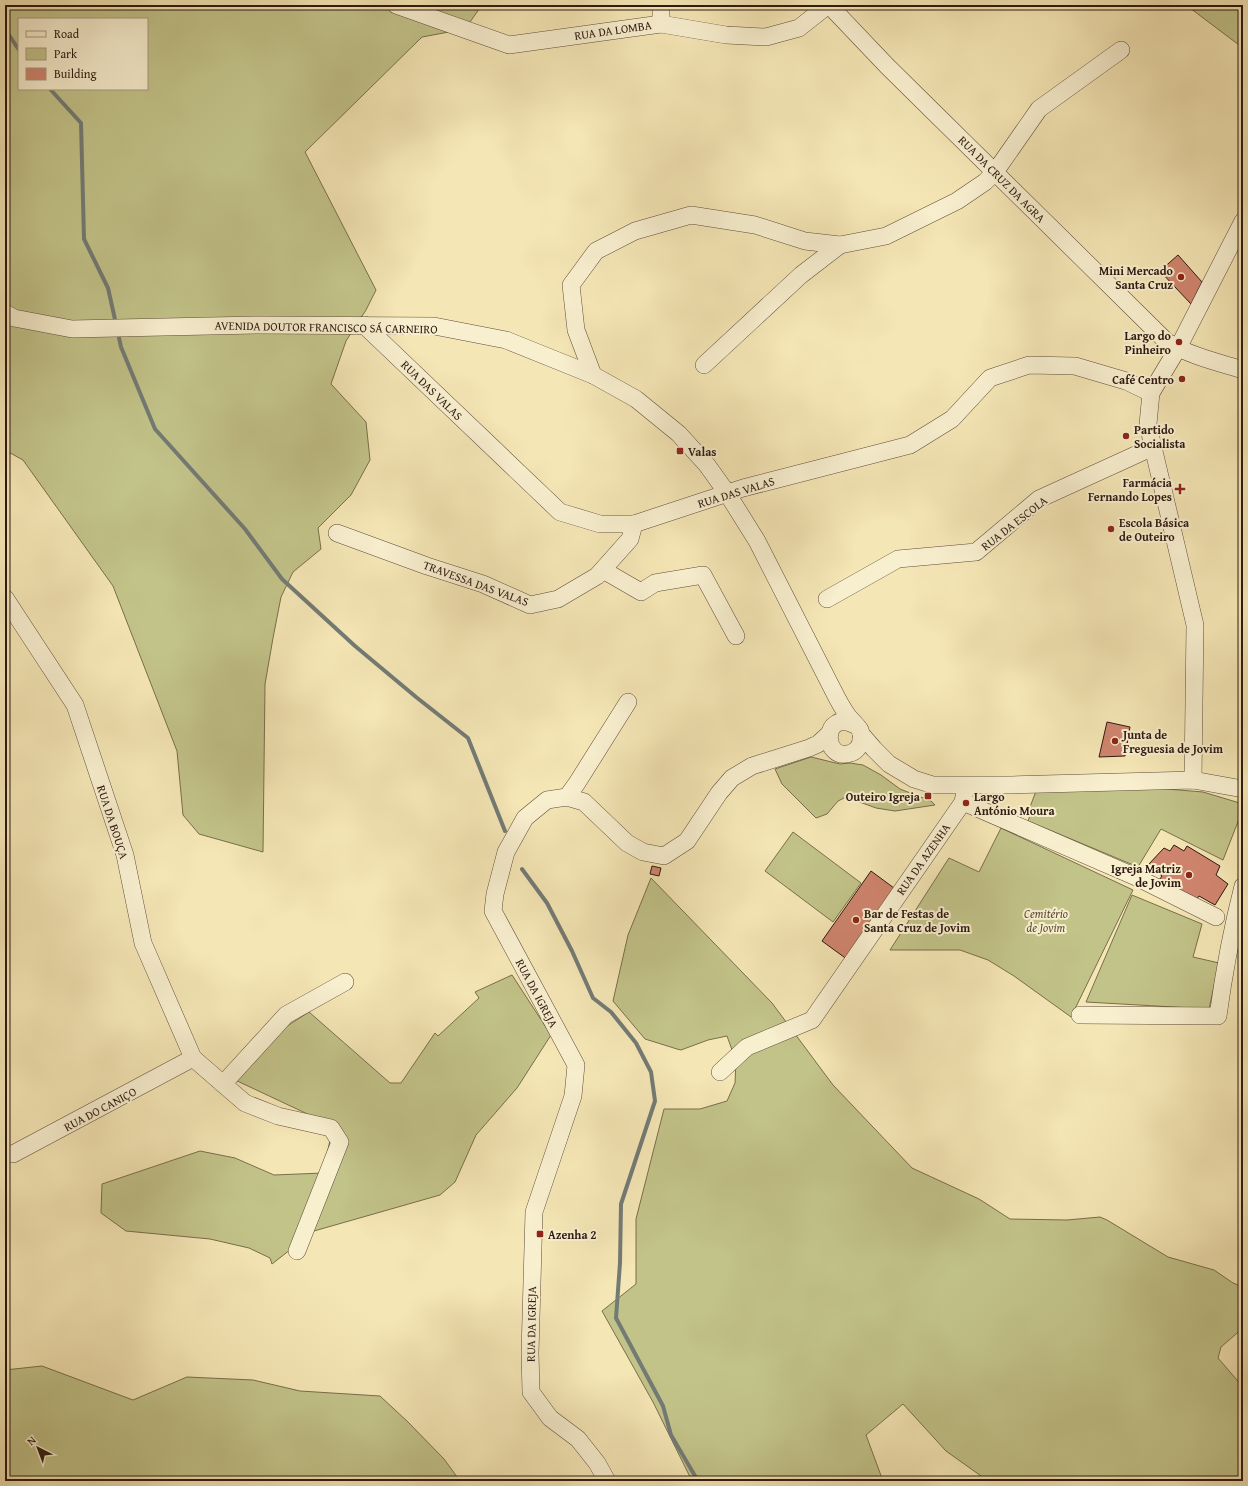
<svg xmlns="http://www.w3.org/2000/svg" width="1248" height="1486" font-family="'Gentium Book Plus',serif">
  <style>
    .green { fill: #c2c389; stroke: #786e4c; fill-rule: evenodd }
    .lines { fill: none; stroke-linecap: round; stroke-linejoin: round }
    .stream { stroke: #737b75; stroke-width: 4 }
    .building { fill: #d0856f; stroke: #2d1910 }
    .minor-casing { stroke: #5f4c39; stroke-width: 18 }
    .minor { stroke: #f8efcf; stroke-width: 17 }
    .poi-dot { fill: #8f2418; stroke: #f8efcf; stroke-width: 1.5 }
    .labels { text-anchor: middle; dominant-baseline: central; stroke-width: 4; stroke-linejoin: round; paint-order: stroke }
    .street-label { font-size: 12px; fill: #2d1910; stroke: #f8efcf }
    .poi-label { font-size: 12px; font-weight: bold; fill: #2d1910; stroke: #f8efcf; text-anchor: start }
    .park-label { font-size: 12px; font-style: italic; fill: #5a4c34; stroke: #f8efcf }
  </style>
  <rect width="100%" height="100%" fill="#f5e6b5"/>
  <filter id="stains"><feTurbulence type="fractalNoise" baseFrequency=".005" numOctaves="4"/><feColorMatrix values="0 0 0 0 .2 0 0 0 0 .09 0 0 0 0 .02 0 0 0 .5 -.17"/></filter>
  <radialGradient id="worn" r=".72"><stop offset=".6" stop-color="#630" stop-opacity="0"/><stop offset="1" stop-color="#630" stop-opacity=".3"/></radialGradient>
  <!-- green -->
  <g class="green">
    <path d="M5 5H482L465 29 422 37 305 152 376 290 366 310 346 341 331 384 366 422 370 460 351 495 318 528 321 549 293 572 281 597 273 638 265 684 263 852 199 834 183 815 177 751 113 586 23 460 5 450ZM19 19H147V89H19Z"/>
    <polygon points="1186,5 1243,5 1243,48"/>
    <polygon points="811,757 840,764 850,763 863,765 881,775 900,789 931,801 935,805 895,811 876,808 846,797 838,801 827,814 816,818 782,784 775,769"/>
    <polygon points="1167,789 1203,792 1243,804 1243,809 1223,860 1161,829 1138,867 1028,821 1033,808 1030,807 1036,791"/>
    <polygon points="1001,828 1133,890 1071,1017 1014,976 988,960 960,950 890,950 949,858 979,872"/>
    <polygon points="793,832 861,883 833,922 765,871"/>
    <polygon points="651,878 772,1003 833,1085 912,1168 979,1199 1010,1219 1067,1220 1100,1217 1107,1220 1168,1257 1214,1270 1233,1283 1243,1287 1243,1328 1221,1347 1218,1358 1243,1387 1243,1481 988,1481 946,1451 903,1404 866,1435 883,1481 692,1481 653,1402 602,1311 636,1284 636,1219 664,1109 700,1109 727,1101 735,1083 736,1061 727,1036 708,1040 681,1050 677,1049 645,1039 613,1001 628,935"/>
    <polygon points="1132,895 1202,924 1193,957 1219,963 1209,1009 1086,1002"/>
    <polygon points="512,975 551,1035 517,1088 476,1135 455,1182 440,1195 314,1231 272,1264 270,1258 249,1248 210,1239 126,1231 101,1213 102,1184 200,1151 235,1158 274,1175 323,1173 333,1126 233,1079 265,1040 309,1012 390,1083 401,1083 435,1033 438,1036 479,998 475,992"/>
    <polygon points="42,1366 133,1400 187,1377 253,1380 300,1391 380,1396 408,1422 444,1459 460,1481 5,1481 5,1370"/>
  </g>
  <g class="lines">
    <!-- stream -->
    <g class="stream">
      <polyline points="5,29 19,50"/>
      <polyline points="50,89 81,123 84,239 108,288 116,324"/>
      <polyline points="118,333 121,347 155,429 245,529 282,579 355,646 416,697 468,738 505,831"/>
      <polyline points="522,869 547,903 572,951 593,998 611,1012 636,1043 651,1072 655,1101 621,1204 620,1263 616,1318 663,1406 671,1435 698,1481"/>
    </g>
  </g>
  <!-- building -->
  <g class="building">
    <polygon points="1178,255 1202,282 1191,304 1160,271"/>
    <polygon points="1107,722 1130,727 1125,756 1099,757"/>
    <polygon points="1174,845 1184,851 1187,846 1220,866 1216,875 1228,884 1215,905 1199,896 1196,900 1190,894 1186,898 1159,880 1162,876 1148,865 1164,848 1170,851"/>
    <polygon points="652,866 661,868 659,876 650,874"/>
    <polygon points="871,871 894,888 848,960 822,941"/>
  </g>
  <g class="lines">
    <defs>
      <g id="minor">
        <polyline points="396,5 509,45 661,24 726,35 766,37 799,28 828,5"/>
        <path d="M829 5 887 66 1167 342C1191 356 1217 362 1243 370"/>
        <polyline points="661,24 661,5"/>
        <path d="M5 313 14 318 72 329 257 325 434 326 506 340 593 375 636 399 679 434 707 465 727 493 757 541 834 692C838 700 843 709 848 716 852 721 857 725 860 730 861 733 862 736 861 739 861 746 856 751 851 753 821 763 822 708 855 725"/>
        <polyline points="364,325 560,512 600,524 634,524 743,488 910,445 952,419 990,378 1029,365 1075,366 1126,381 1151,393"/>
        <polyline points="704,365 801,275 840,245"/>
        <polyline points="593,375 576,330 571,285 596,251 635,231 691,215 755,225 805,241 840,245 886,236 957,201 985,182 995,172 1039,109 1121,50"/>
        <polyline points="337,533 427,566 483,584 530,605 558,599 597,576 630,539 634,524"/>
        <polyline points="603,570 641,592 655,583 703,575 736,636"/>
        <polyline points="5,598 75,705 125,855 143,943 193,1058 245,1103 278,1116 331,1128 340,1142 297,1251"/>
        <polyline points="827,599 898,559 976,552 1039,499 1153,447"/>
        <polyline points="861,734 874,749 889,764 914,779 933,785 1011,785 1193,780 1243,789"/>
        <polyline points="1193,780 1195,625 1153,447 1148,424 1151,393 1178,348 1243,221"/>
        <polyline points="567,797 577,783 628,702"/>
        <polyline points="963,802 1136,877 1216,917"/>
        <path d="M1080 1015 1218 1016C1224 972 1232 929 1243 886"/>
        <polyline points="720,1072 747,1047 812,1020 963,802 966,786"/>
        <polyline points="223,1084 286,1015 345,982"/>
        <polyline points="5,1154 13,1154 193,1058"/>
        <polyline points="607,1481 597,1463 578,1439 550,1418 531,1392 530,1353 534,1212 573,1096 576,1065 493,911 495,894 506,852 525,818 547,800 567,797 584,802 627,843 643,852 664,856 687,841 719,793 732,778 752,766 809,748 818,744 829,734"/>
      </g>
    </defs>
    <!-- minor casing -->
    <use href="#minor" class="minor-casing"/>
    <!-- minor -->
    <use href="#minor" class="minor"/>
  </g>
  <!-- markers -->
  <g class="poi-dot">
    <circle cx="1181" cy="277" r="4"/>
    <circle cx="1179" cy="342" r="4"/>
    <circle cx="1182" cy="379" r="4"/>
    <circle cx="1126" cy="436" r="4"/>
    <rect x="676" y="447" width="8" height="8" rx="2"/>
    <path d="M1178 483h4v4h4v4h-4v4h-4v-4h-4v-4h4z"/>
    <circle cx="1111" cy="529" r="4"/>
    <circle cx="1115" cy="741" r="4"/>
    <rect x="924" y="792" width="8" height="8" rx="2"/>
    <circle cx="966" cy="803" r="4"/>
    <circle cx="1189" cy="875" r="4"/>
    <circle cx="856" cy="920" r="4"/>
    <rect x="536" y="1230" width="8" height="8" rx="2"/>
  </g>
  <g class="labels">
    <!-- street labels -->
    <g class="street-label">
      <text transform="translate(613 30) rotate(-8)">RUA DA LOMBA</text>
      <text transform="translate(1002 179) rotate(45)">RUA DA CRUZ DA AGRA</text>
      <text transform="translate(326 327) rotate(1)">AVENIDA DOUTOR FRANCISCO SÁ CARNEIRO</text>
      <text transform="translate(432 390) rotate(44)">RUA DAS VALAS</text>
      <text transform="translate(736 492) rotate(-17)">RUA DAS VALAS</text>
      <text transform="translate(1014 523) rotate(-38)">RUA DA ESCOLA</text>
      <text transform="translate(476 583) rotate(20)">TRAVESSA DAS VALAS</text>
      <text transform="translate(113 822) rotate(72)">RUA DA BOUÇA</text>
      <text transform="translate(923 859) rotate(-55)">RUA DA AZENHA</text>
      <text transform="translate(537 993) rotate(62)">RUA DA IGREJA</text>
      <text transform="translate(100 1109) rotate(-28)">RUA DO CANIÇO</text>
      <text transform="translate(531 1324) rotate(-89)">RUA DA IGREJA</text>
    </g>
    <!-- poi labels -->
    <g class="poi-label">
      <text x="1173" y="270" text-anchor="end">Mini Mercado<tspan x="1173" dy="14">Santa Cruz</tspan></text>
      <text x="1171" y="335" text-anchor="end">Largo do<tspan x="1171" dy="14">Pinheiro</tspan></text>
      <text x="1174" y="379" text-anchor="end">Café Centro</text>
      <text x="1134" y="429">Partido<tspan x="1134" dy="14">Socialista</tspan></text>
      <text x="688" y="451">Valas</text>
      <text x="1172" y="482" text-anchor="end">Farmácia<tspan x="1172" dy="14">Fernando Lopes</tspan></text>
      <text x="1119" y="522">Escola Básica<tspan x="1119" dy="14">de Outeiro</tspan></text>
      <text x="1123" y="734">Junta de<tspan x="1123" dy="14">Freguesia de Jovim</tspan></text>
      <text x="920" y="796" text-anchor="end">Outeiro Igreja</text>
      <text x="974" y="796">Largo<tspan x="974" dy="14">António Moura</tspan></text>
      <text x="1181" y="868" text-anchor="end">Igreja Matriz<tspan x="1181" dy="14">de Jovim</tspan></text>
      <text x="864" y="913">Bar de Festas de<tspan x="864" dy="14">Santa Cruz de Jovim</tspan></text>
      <text x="548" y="1234">Azenha 2</text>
    </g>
    <!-- park labels -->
    <g class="park-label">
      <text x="1046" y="913">Cemitério<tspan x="1046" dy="14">de Jovim</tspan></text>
    </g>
  </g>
  <!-- margin -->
  <rect width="1248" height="1486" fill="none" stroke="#f5e6b5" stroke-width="20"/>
  <rect x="6" y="6" width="1236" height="1474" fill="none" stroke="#2d1910" stroke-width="2"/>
  <rect x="10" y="10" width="1228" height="1466" fill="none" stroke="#2d1910"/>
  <!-- legend -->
  <rect x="18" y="18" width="130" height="72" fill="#f8efcf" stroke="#a79983"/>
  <rect x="26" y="31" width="20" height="6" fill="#f8efcf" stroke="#a79983"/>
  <text x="54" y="38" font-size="12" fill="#2d1910">Road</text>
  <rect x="26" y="48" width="20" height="12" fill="#c2c389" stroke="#a79983"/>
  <text x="54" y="58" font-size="12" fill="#2d1910">Park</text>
  <rect x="26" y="68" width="20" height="12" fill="#d0856f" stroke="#a79983"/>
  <text x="54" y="78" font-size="12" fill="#2d1910">Building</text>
  <!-- north arrow -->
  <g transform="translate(38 1448) rotate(318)" stroke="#f8efcf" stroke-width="3" paint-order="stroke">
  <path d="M0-3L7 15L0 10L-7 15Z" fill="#2d1910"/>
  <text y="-6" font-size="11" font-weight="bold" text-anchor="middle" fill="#2d1910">N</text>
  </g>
  <rect width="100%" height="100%" filter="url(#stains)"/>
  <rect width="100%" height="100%" fill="url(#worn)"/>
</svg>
